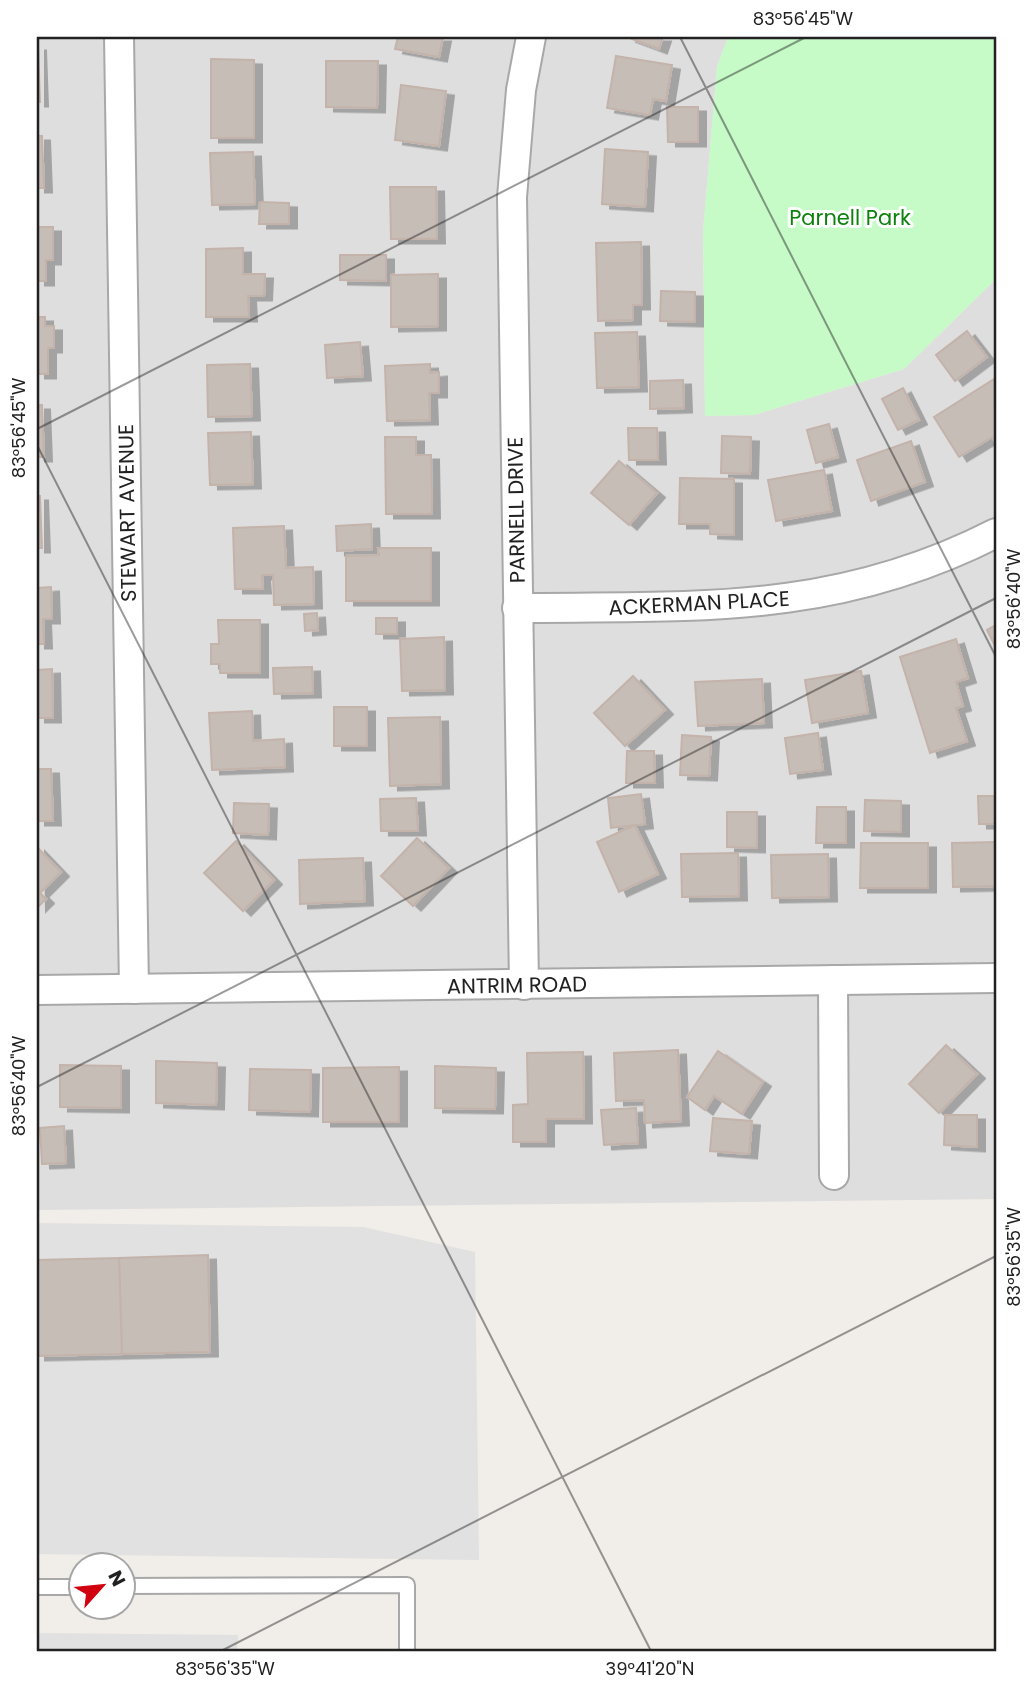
<svg xmlns="http://www.w3.org/2000/svg" width="1033" height="1688" font-family="Poppins,sans-serif">
  <style>
    .residential { fill: #dfdede }
    .park { fill: #c6fac7 }
    .parking { fill: #e1e1e1 }
    .building { fill: #c6bdb7; stroke: #c3b3aa; stroke-width: 2; filter: url(#shadow) }
    .lines { fill: none; stroke-linecap: round; stroke-linejoin: round }
    .lane-casing { stroke: #a8a8a8; stroke-width: 18 }
    .street-casing { stroke: #a8a8a8; stroke-width: 32 }
    .lane { stroke: #fff; stroke-width: 14 }
    .street { stroke: #fff; stroke-width: 28 }
    .ticks { fill: none; stroke: #212121; stroke-width: 2; stroke-opacity: 0.45 }
    .labels { text-anchor: middle; dominant-baseline: central; stroke-width: 6; stroke-linejoin: round; paint-order: stroke }
    .park-label { font-size: 21px; fill: #0c820d; stroke: #fff }
    .street-label { font-size: 21px; fill: #212121; stroke: #fff }
    .neatline { fill: none; stroke: #212121; stroke-width: 2.5 }
    .ticks-label { font-size: 18px; text-anchor: middle; fill: #212121 }
  </style>
  <defs>
    <filter id="shadow"><feDropShadow dx="8" dy="4.5" stdDeviation="0" flood-color="#0004"/></filter>
  </defs>
  <rect width="100%" height="100%" fill="#f1ede8"/>
  <!-- residential -->
  <polygon class="residential" points="37,37 728,37 717,67 703,232 705,416 754,415 904,369 996,279 996,1199 37,1210"/>
  <!-- park -->
  <polygon class="park" points="728,37 996,37 996,279 904,369 754,415 705,416 703,232 717,67"/>
  <!-- parking -->
  <g class="parking">
    <polygon points="37,1223 363,1227 475,1252 479,1560 37,1554 37,1356 210,1351 208,1256 37,1260"/>
    <polygon points="37,1633 238,1635 237,1651 37,1651"/>
  </g>
  <!-- building -->
  <g class="building">
    <polygon points="398,37 443,37 439,57 395,49"/>
    <polygon points="627,37 663,37 659,49"/>
    <polygon points="37,46 38,46 40,102 37,102"/>
    <polygon points="616,56 672,65 666,101 653,99 650,115 607,108"/>
    <polygon points="211,59 254,60 254,138 211,138"/>
    <polygon points="326,61 378,61 377,108 326,107"/>
    <polygon points="401,85 446,91 439,146 395,140"/>
    <polygon points="667,107 698,107 698,142 668,142"/>
    <polygon points="37,136 42,136 44,188 37,188"/>
    <polygon points="605,149 648,152 645,207 602,204"/>
    <polygon points="253,152 255,204 212,205 210,153"/>
    <polygon points="390,187 436,187 437,239 391,239"/>
    <polygon points="260,202 289,203 289,224 259,224"/>
    <polygon points="37,227 53,227 53,260 46,260 46,281 37,281"/>
    <polygon points="641,242 642,305 633,305 633,320 598,321 596,243"/>
    <polygon points="243,248 243,274 265,274 264,296 248,296 249,317 206,317 206,249"/>
    <polygon points="340,255 386,255 386,281 340,280"/>
    <polygon points="438,274 438,326 391,327 391,275"/>
    <polygon points="661,291 695,292 695,322 660,321"/>
    <polygon points="37,317 45,317 45,326 54,326 54,348 48,348 48,374 37,374"/>
    <polygon points="967,331 987,357 955,381 936,355"/>
    <polygon points="637,332 639,387 597,388 595,333"/>
    <polygon points="360,342 363,376 327,378 325,345"/>
    <polygon points="250,364 252,416 208,417 207,365"/>
    <polygon points="430,364 430,373 439,372 439,393 429,393 430,420 387,421 385,366"/>
    <polygon points="994,379 996,443 992,437 959,457 934,417"/>
    <polygon points="683,380 684,408 650,409 650,381"/>
    <polygon points="903,388 919,420 898,430 882,399"/>
    <polygon points="37,405 42,405 44,457 37,457"/>
    <polygon points="829,424 838,457 816,463 807,430"/>
    <polygon points="628,428 657,428 658,460 629,460"/>
    <polygon points="251,432 253,484 210,485 208,433"/>
    <polygon points="722,436 751,437 750,474 721,473"/>
    <polygon points="385,437 416,437 416,455 431,455 432,514 386,514"/>
    <polygon points="911,441 925,482 871,501 857,460"/>
    <polygon points="619,461 657,493 629,525 591,493"/>
    <polygon points="824,470 832,511 776,521 768,480"/>
    <polygon points="680,478 734,479 734,535 710,534 710,524 679,524"/>
    <polygon points="37,496 40,496 42,548 37,548"/>
    <polygon points="371,524 372,549 337,551 336,526"/>
    <polygon points="284,526 286,568 313,567 314,604 274,605 273,575 262,575 263,589 235,589 233,528"/>
    <polygon points="378,548 431,548 431,601 346,601 346,556 379,555"/>
    <polygon points="51,587 52,619 43,619 44,644 37,644 37,588"/>
    <polygon points="317,613 318,630 305,631 304,614"/>
    <rect x="376" y="618" width="21" height="16"/>
    <polygon points="218,620 260,620 260,673 220,673 220,664 211,664 211,644 219,644"/>
    <polygon points="996,625 996,648 987,630"/>
    <polygon points="444,637 445,690 402,691 400,639"/>
    <polygon points="956,639 968,678 956,682 963,706 956,708 967,741 930,753 900,657"/>
    <polygon points="312,667 313,693 274,694 273,668"/>
    <polygon points="52,669 53,718 37,718 37,670"/>
    <polygon points="861,671 868,713 812,723 805,680"/>
    <polygon points="633,676 665,710 625,746 594,713"/>
    <polygon points="762,679 764,723 698,726 695,682"/>
    <rect x="334" y="707" width="33" height="39"/>
    <polygon points="252,711 253,741 284,739 285,767 212,770 209,713"/>
    <polygon points="440,717 441,784 390,786 388,718"/>
    <polygon points="818,733 823,770 790,774 785,738"/>
    <polygon points="682,735 711,737 709,776 680,775"/>
    <polygon points="627,751 654,751 655,783 626,783"/>
    <polygon points="37,769 51,769 53,821 37,821"/>
    <polygon points="641,794 645,824 611,828 608,798"/>
    <polygon points="978,796 996,796 996,824 979,824"/>
    <polygon points="416,798 418,831 381,831 380,799"/>
    <polygon points="865,800 901,801 901,832 864,831"/>
    <polygon points="234,803 269,804 268,835 233,833"/>
    <polygon points="817,807 846,807 846,843 816,843"/>
    <polygon points="727,812 757,812 757,848 727,847"/>
    <polygon points="635,825 658,874 619,892 597,842"/>
    <polygon points="417,838 449,868 413,906 381,876"/>
    <polygon points="236,841 274,880 243,911 204,873"/>
    <polygon points="996,842 996,886 953,887 952,843"/>
    <polygon points="861,843 928,843 928,888 860,888"/>
    <polygon points="37,847 61,872 40,893 46,899 38,907"/>
    <polygon points="738,853 739,896 682,897 681,854"/>
    <polygon points="828,854 829,897 772,898 771,855"/>
    <polygon points="363,858 365,901 300,904 299,860"/>
    <polygon points="946,1045 977,1074 939,1113 909,1084"/>
    <polygon points="678,1050 681,1121 645,1123 644,1100 616,1101 614,1053"/>
    <polygon points="718,1051 763,1082 742,1114 714,1096 705,1110 687,1097"/>
    <polygon points="583,1052 584,1119 546,1119 546,1142 513,1142 513,1105 528,1104 527,1053"/>
    <polygon points="156,1061 217,1063 216,1105 156,1103"/>
    <polygon points="60,1065 121,1066 121,1108 60,1107"/>
    <polygon points="435,1066 496,1068 495,1109 435,1108"/>
    <polygon points="399,1067 399,1122 323,1122 323,1068"/>
    <polygon points="250,1069 311,1070 310,1112 249,1110"/>
    <polygon points="636,1108 638,1143 604,1145 601,1110"/>
    <polygon points="945,1115 977,1115 977,1147 944,1145"/>
    <polygon points="713,1118 752,1121 749,1154 710,1151"/>
    <polygon points="64,1126 66,1163 42,1164 40,1128"/>
    <polygon points="208,1255 210,1352 122,1354 119,1258"/>
    <polygon points="119,1258 122,1354 37,1356 37,1260"/>
  </g>
  <g class="lines">
    <defs>
      <g id="lane">
        <polyline points="122,1586 407,1585 407,1651"/>
        <polyline points="37,1587 80,1587"/>
      </g>
      <g id="street">
        <polyline points="119,37 134,989"/>
        <path d="M517 608C693 606 834 616 996 533"/>
        <polyline points="833,980 834,1175"/>
        <polyline points="524,985 512,197 521,90 531,37"/>
        <polyline points="37,990 996,978"/>
      </g>
    </defs>
    <!-- lane casing -->
    <use href="#lane" class="lane-casing"/>
    <!-- street casing -->
    <use href="#street" class="street-casing"/>
    <!-- lane -->
    <use href="#lane" class="lane"/>
    <!-- street -->
    <use href="#street" class="street"/>
  </g>
  <!-- ticks -->
  <path class="ticks" d="M680 37 996 657M37 429 806 37M37 445 651 1651M37 1087 996 598M221 1651 996 1256"/>
  <g class="labels">
    <!-- park labels -->
    <g class="park-label">
      <text x="850" y="217">Parnell Park</text>
    </g>
    <!-- street labels -->
    <g class="street-label">
      <text transform="translate(516 510) rotate(-91)">PARNELL DRIVE</text>
      <text transform="translate(127 513) rotate(-91)">STEWART AVENUE</text>
      <text transform="translate(699 603) rotate(-3)">ACKERMAN PLACE</text>
      <text transform="translate(517 985) rotate(-1)">ANTRIM ROAD</text>
    </g>
  </g>
  <!-- border -->
  <rect width="1033" height="1688" fill="none" stroke="#ffffff" stroke-width="77"/>
  <!-- north arrow -->
  <g transform="translate(102 1586) rotate(63)"><circle r="33" fill="#ffffff" stroke="#a6a6a6" stroke-width="2"/>
  <path d="M0-5L12 26L0 18L-12 26Z" fill="#d10110"/>
  <text y="-10" font-size="19" font-weight="bold" text-anchor="middle" fill="#212121">N</text>
  </g>
  <rect x="38" y="38" width="957" height="1612" class="neatline"/>
  <g class="ticks-label">
    <text x="803" y="25">83°56'45"W</text>
    <text transform="translate(19 428) rotate(-90)" y="6">83°56'45"W</text>
    <text transform="translate(1014 599) rotate(-90)" y="6">83°56'40"W</text>
    <text transform="translate(19 1086) rotate(-90)" y="6">83°56'40"W</text>
    <text transform="translate(1014 1257) rotate(-90)" y="6">83°56'35"W</text>
    <text x="225" y="1675">83°56'35"W</text>
    <text x="650" y="1675">39°41'20"N</text>
  </g>
</svg>
